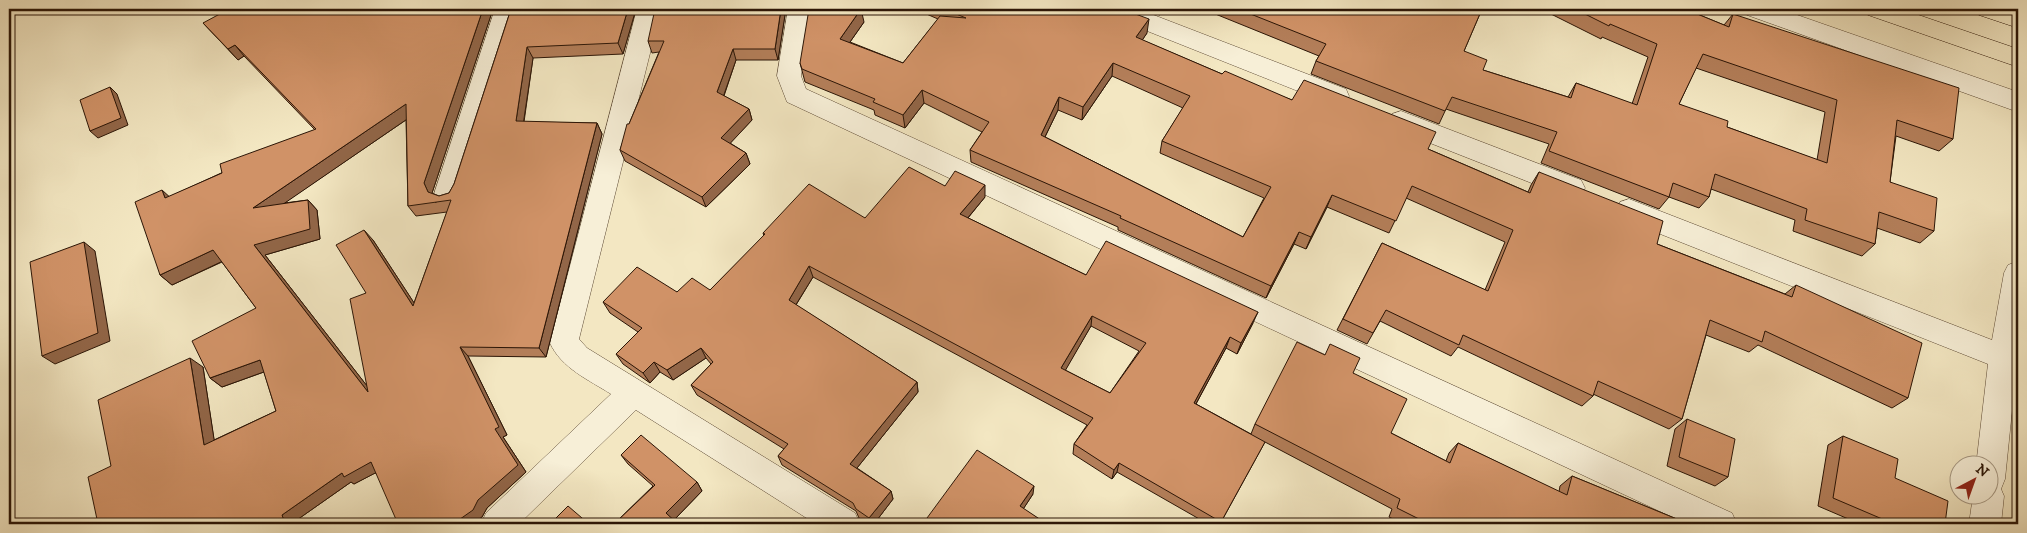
<svg xmlns="http://www.w3.org/2000/svg" width="2027" height="533" font-family="'IM FELL DW Pica',serif">
  <style>
    .lines { fill: none; stroke-linecap: round; stroke-linejoin: round }
    .minor-casing { stroke: #5d4a35; stroke-width: 1 }
    .major-casing { stroke: #2b1506; stroke-width: 1 }
    .minor { fill: #f7efd7; fill-rule: evenodd }
    .major { fill: #f3e7c2; fill-rule: evenodd }
    .wall { fill: #b37e59; stroke: #2b1506; fill-rule: evenodd }
    .shaded-wall { fill: #926648; stroke: #2b1506 }
    .building { fill: #d09267; stroke: #2b1506; fill-rule: evenodd }
  </style>
  <rect width="100%" height="100%" fill="#f3e7c2"/>
  <filter id="stains"><feTurbulence type="fractalNoise" baseFrequency=".004" numOctaves="4"/><feColorMatrix values="0 0 0 0 .2 0 0 0 0 .09 0 0 0 0 .02 0 0 0 .5 -.17"/></filter>
  <radialGradient id="worn" r=".72"><stop offset=".6" stop-color="#630" stop-opacity="0"/><stop offset="1" stop-color="#630" stop-opacity=".3"/></radialGradient>
  <g class="lines">
    <defs>
      <g id="minor">
        <polygon points="495,9 519,9 460,194 456,202 447,205 438,202 434,194"/>
        <path d="M637 9H661L579 339 587 348 855 513 860 524H816L636 410 519 524H481L486 513 611 394C589 380 561 368 550 343Z"/>
        <polygon points="788,9 812,9 801,76 806,89 1732,513 1737,524 1687,524 787,102 777,76"/>
        <polygon points="1103,9 1138,9 1346,89 1349,96 1346,103 1337,106 1328,103 1107,15"/>
        <polygon points="1743,9 1780,9 2018,92 2018,112 1747,15"/>
        <polygon points="1401,111 1581,180 1585,188 1581,196 1572,199 1392,128 1388,121 1392,114"/>
        <polygon points="1629,199 1992,340 2004,273 2008,265 2018,261 2018,352 2005,479 2001,489 2004,496 2001,524 1969,524 1973,496 1990,496 1990,466 1976,466 1988,364 1620,218 1616,210 1620,202"/>
      </g>
      <g id="major">
        <polygon points="1864,9 1901,9 2018,49 2018,67 1868,15"/>
        <polygon points="1975,9 2018,10 2018,28 1979,15"/>
      </g>
    </defs>
    <!-- minor casing -->
    <use href="#minor" class="minor-casing"/>
    <!-- major casing -->
    <use href="#major" class="major-casing"/>
    <!-- minor -->
    <use href="#minor" class="minor"/>
    <!-- major -->
    <use href="#major" class="major"/>
  </g>
  <!-- wall -->
  <g class="wall">
    <path d="M493 9 432 193 439 196 449 193 454 184 511 9H636L623 54 533 58 524 122 597 123 602 134 546 357 468 356 507 435 503 437 526 472 487 508 482 517 375 473 354 484 351 482 294 522 111 466 203 367 214 440 276 411 264 372 222 387 210 378 256 308 222 262 172 285 160 275 169 197 315 130 244 56 238 60 203 23ZM406 120 408 206 416 216 447 212 414 303 373 240 366 293 367 386 265 255 320 239 317 210 308 200 284 203Z"/>
    <path d="M915 9H1122L1147 33 1142 40 1222 74 1292 100 1428 149 1528 192 1531 185 1539 172 1657 244 1785 294 1796 285 1908 398 1892 408 1758 345 1749 352 1706 335 1682 419 1669 429 1593 394V396L1582 406 1458 347 1451 356 1380 321 1367 344 1337 330 1382 243 1485 290 1505 242 1406 198 1389 233 1327 207 1306 249 1294 244 1266 298 1118 230V227L971 162 970 150 982 132 924 103 905 128 875 115 874 110 805 82 800 63 864 22 850 42 903 63 938 19ZM1112 76 1183 108 1162 141 1160 153 1264 198 1243 237 1045 137 1058 110 1082 120Z"/>
    <polygon points="1142,9 1165,9 1160,15"/>
    <path d="M1203 9H1482L1464 51 1483 70 1568 97 1576 83 1632 104 1648 57 1602 37 1601 39 1541 9H1685L1724 25 1733 14 1953 139 1939 151 1896 136 1890 182 1934 231 1920 243 1877 228 1875 244 1862 256 1793 231 1795 220 1711 189 1709 197 1699 208 1669 197 1659 209 1541 163 1549 144 1446 109 1439 124 1311 74 1316 61 1319 56ZM1696 68 1825 112 1817 160 1727 127 1679 104Z"/>
    <polygon points="785,15 778,60 736,60 724,96 749,109 752,120 730,143 746,153 750,164 706,207 625,161 620,150 629,124 659,52 652,53 648,41"/>
    <path d="M945 186 985 197 968 218 1086 275 1253 323 1237 354 1226 348 1196 404 1251 434 1255 424 1353 373 1391 433 1446 461 1449 453 1458 443 1559 492 1560 486 1572 476 1689 524H1403L1389 517 1392 509 1265 442 1220 524H1208L1117 472 1112 479 1073 454 1074 444 1087 425 813 277 796 305 917 382 918 392 857 468 891 491 893 499 874 524H869L859 518 856 511 782 465 778 456 784 449 697 395 691 385 711 364 706 358 673 380 660 372 650 383 623 364 616 354 638 332 610 313 603 302 677 292 710 290 764 236 763 233 865 218ZM1091 326 1139 351 1110 393 1065 370Z"/>
    <polygon points="1687,419 1728,477 1715,486 1667,466 1675,429"/>
    <polygon points="1843,436 1945,524 1860,524 1818,506 1828,445"/>
    <polygon points="621,455 697,482 702,491 674,520 614,524 653,486 628,464"/>
    <polygon points="1033,494 1023,509 1047,524 928,524 927,518"/>
  </g>
  <!-- shaded-wall -->
  <g class="shaded-wall">
    <polygon points="483,9 493,9 432,193 436,203 428,192 424,183"/>
    <polygon points="628,9 636,9 623,54 618,43"/>
    <polygon points="781,9 784,9 785,15 778,60 775,49"/>
    <polygon points="861,9 864,22 843,52 840,39"/>
    <polygon points="1161,9 1165,9 1160,15"/>
    <polygon points="1149,19 1147,33 1135,51 1136,37"/>
    <polygon points="235,45 244,56 238,60 228,49"/>
    <polygon points="527,47 533,58 522,132 516,121"/>
    <polygon points="733,49 736,60 721,103 717,92"/>
    <polygon points="1113,63 1112,76 1082,120 1083,107"/>
    <polygon points="110,87 117,94 128,125 98,138 90,131"/>
    <polygon points="922,90 924,103 905,128 903,115"/>
    <polygon points="1059,97 1058,110 1040,147 1041,135"/>
    <polygon points="406,104 413,115 263,218 253,208"/>
    <polygon points="749,109 752,120 725,149 721,138"/>
    <polygon points="597,123 602,134 546,357 539,348"/>
    <polygon points="746,153 750,164 706,207 702,197"/>
    <polygon points="985,185 985,197 961,226 960,214"/>
    <polygon points="162,190 173,200 165,198"/>
    <polygon points="1332,195 1327,207 1306,249 1311,237"/>
    <polygon points="308,200 317,210 320,239 265,255 378,400 368,392 254,245"/>
    <polygon points="364,230 373,240 422,315 413,306"/>
    <polygon points="1299,232 1294,244 1266,298 1271,286"/>
    <polygon points="84,242 95,251 110,341 55,364 42,356"/>
    <polygon points="213,250 225,260 172,285 160,275"/>
    <polygon points="809,266 813,277 792,311 789,300"/>
    <polygon points="1258,312 1253,323 1237,354 1241,343"/>
    <polygon points="1092,316 1091,326 1061,378 1061,368"/>
    <polygon points="1230,337 1226,348 1191,413 1194,403"/>
    <polygon points="460,347 468,356 507,435 503,437 526,472 487,508 482,517 472,524 453,524 495,429"/>
    <polygon points="701,348 706,358 673,380 667,370"/>
    <polygon points="190,358 203,367 216,452 204,445"/>
    <polygon points="260,360 272,369 222,387 210,378"/>
    <polygon points="654,362 660,372 650,383 643,373"/>
    <polygon points="917,382 918,392 853,473 850,464"/>
    <polygon points="371,462 381,470 354,484 351,482 294,522 295,524 285,524 282,515 342,473"/>
    <polygon points="1119,463 1117,472 1112,479 1114,470"/>
    <polygon points="697,482 702,491 673,521 666,513"/>
    <polygon points="1034,486 1033,494 1020,514 1020,506"/>
    <polygon points="891,491 893,499 874,524 871,524 869,518"/>
  </g>
  <!-- building -->
  <g class="building">
    <path d="M229 9H483L424 183 428 192 439 196 449 193 454 184 511 9H628L618 43 527 47 516 121 597 123 539 348 460 347 499 427 495 429 518 465 478 500 473 510 453 524H398L371 462 344 477 342 473 282 515 285 524H98L88 477 111 466 98 400 190 358 204 445 276 411 260 360 210 378 192 341 256 308 213 250 160 275 135 202 162 190 165 198 222 173 220 164 316 129 235 45 228 49 203 23ZM406 104 408 206 451 200 413 306 364 230 336 245 366 293 350 299 368 392 254 245 310 229 308 200 253 208Z"/>
    <polygon points="655,9 781,9 775,49 733,49 717,92 749,109 721,138 746,153 702,197 620,150 627,124 629,124 664,41 648,41"/>
    <path d="M809 9H861L840 39 903 63 940 16 966 18 944 9H1122L1149 19 1136 37 1222 74 1225 71 1292 100 1304 80 1436 132 1428 149 1530 193 1539 172 1663 221 1657 244 1792 297 1796 285 1922 343 1908 398 1765 331 1762 342 1710 320 1682 419 1598 381 1593 396 1463 335 1459 345 1386 310 1373 333 1343 319 1382 243 1488 291 1513 230 1412 186 1396 221 1332 195 1311 237 1299 232 1271 286 1120 218 1121 216 970 150 989 122 922 90 903 115 873 102 875 99 802 69 800 63ZM1113 63 1190 96 1162 141 1271 187 1243 237 1041 135 1059 97 1083 107Z"/>
    <path d="M1238 9H1482L1464 51 1487 60 1483 70 1571 98 1576 83 1637 105 1657 44 1610 24 1609 26 1575 9H1685L1729 27 1733 14 1959 88 1953 139 1897 120 1890 182 1937 198 1934 231 1879 212 1875 244 1805 220 1807 209 1715 174 1709 197 1673 183 1669 197 1549 151 1557 132 1452 97 1445 111 1316 61 1326 44ZM1703 54 1837 100 1827 163 1727 127 1728 121 1679 104Z"/>
    <polygon points="110,87 121,118 90,131 80,100"/>
    <path d="M909 167 945 186 955 171 985 185 960 214 1086 275 1106 241 1258 312 1241 343 1230 337 1194 403 1265 442 1221 522 1119 463 1114 470 1074 444 1093 418 809 266 789 300 917 382 850 464 891 491 869 518 856 509 853 503 778 456 788 444 691 385 713 362 701 348 667 370 654 362 643 373 616 354 642 328 603 302 637 267 677 292 692 278 710 290 765 234 763 233 809 184 865 218ZM1092 316 1146 343 1110 393 1061 368Z"/>
    <polygon points="84,242 98,333 42,356 30,262"/>
    <polygon points="1297,342 1325,355 1330,344 1360,358 1353,373 1407,399 1391,433 1450,463 1458,443 1567,495 1572,476 1689,524 1429,524 1397,508 1400,499 1255,424"/>
    <polygon points="1687,419 1735,439 1728,477 1679,457"/>
    <polygon points="641,435 697,482 666,513 678,524 614,524 655,485 621,455"/>
    <polygon points="1843,436 1898,459 1895,478 1948,501 1945,524 1894,524 1833,498"/>
    <polygon points="977,450 1034,486 1020,506 1047,524 937,524 927,518"/>
    <polygon points="568,506 589,524 550,524"/>
  </g>
  <!-- margin -->
  <rect width="2027" height="533" fill="none" stroke="#f3e7c2" stroke-width="30"/>
  <rect x="10" y="10" width="2007" height="513" fill="none" stroke="#2b1506" stroke-width="2.5"/>
  <rect x="15" y="15" width="1997" height="503" fill="none" stroke="#2b1506"/>
  <!-- north arrow -->
  <g transform="translate(1974 480) rotate(41)"><circle r="24" fill="#f7efd7" stroke="#a59883"/>
  <path d="M0-4L9 19L0 12L-9 19Z" fill="#8f2418"/>
  <text y="-8" font-size="14" font-weight="bold" text-anchor="middle" fill="#2b1506">N</text>
  </g>
  <rect width="100%" height="100%" filter="url(#stains)"/>
  <rect width="100%" height="100%" fill="url(#worn)"/>
</svg>
